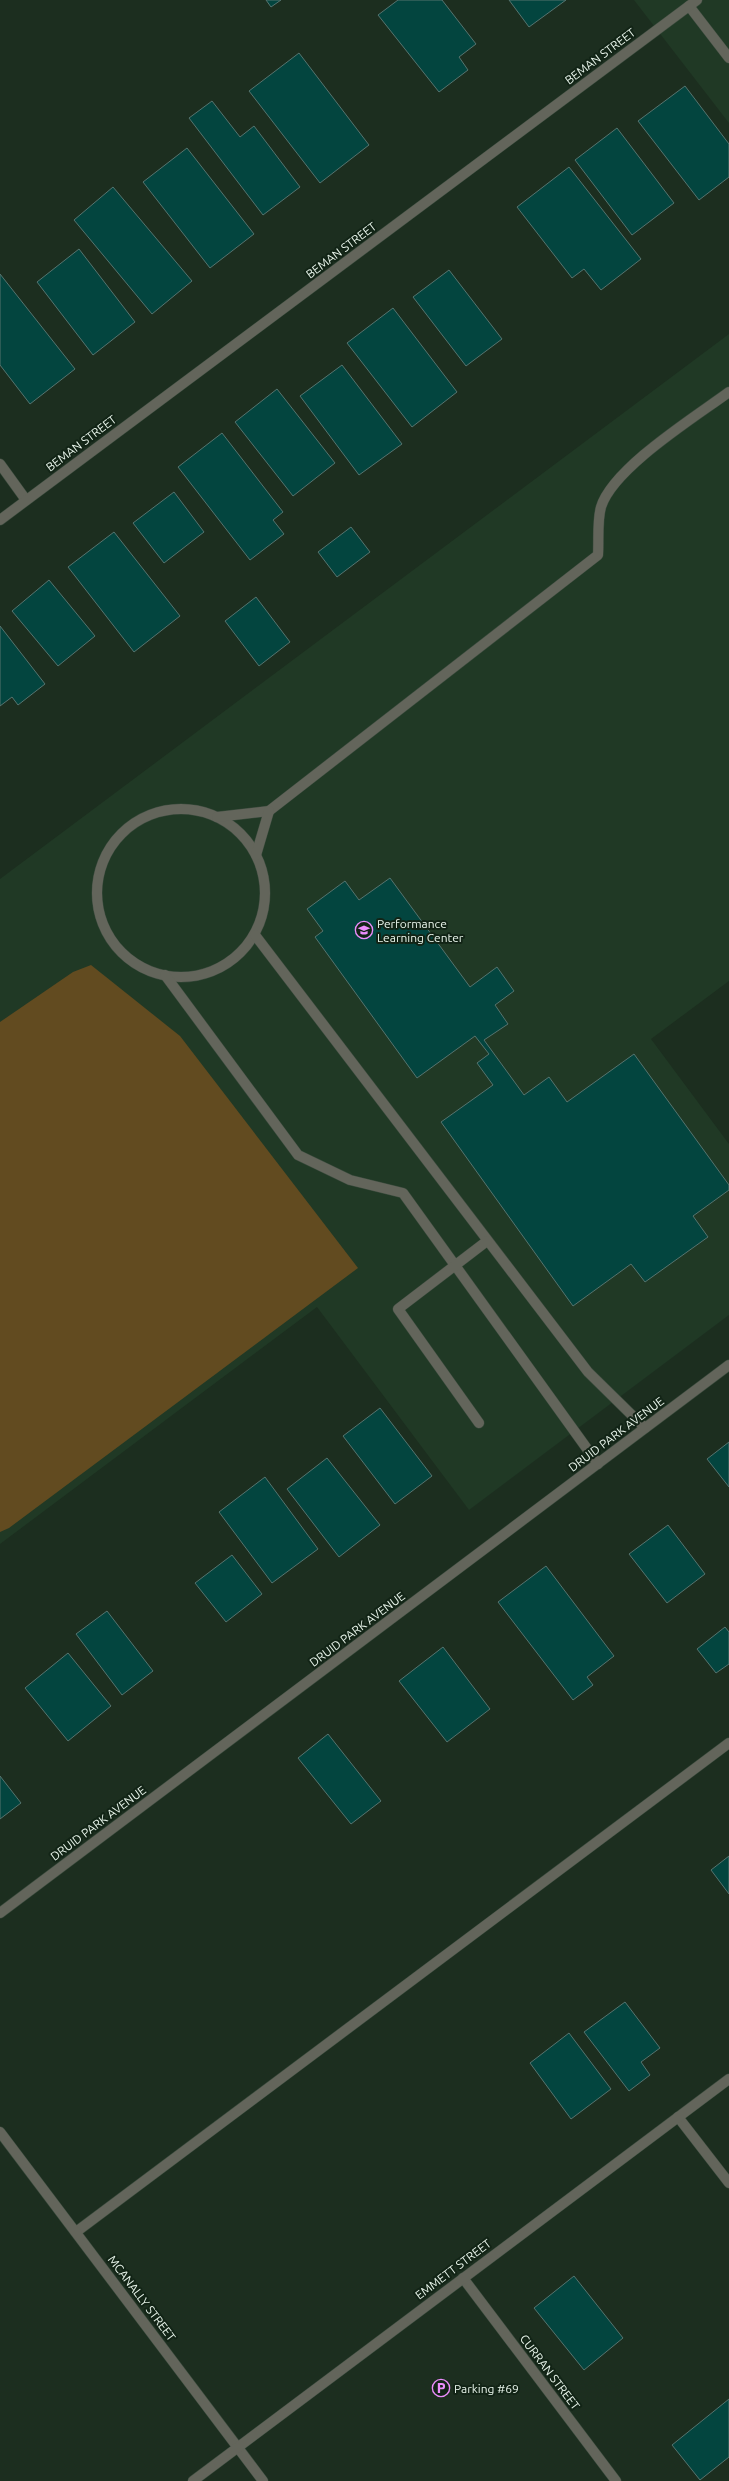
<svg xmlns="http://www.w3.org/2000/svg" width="729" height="2481" font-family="Ubuntu,sans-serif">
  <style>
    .built { fill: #203925 }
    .green { fill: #624b20 }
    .building { fill: #03453f; stroke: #56746f }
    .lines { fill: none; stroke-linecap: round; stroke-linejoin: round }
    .service-casing { stroke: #394a3c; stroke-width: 11 }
    .minor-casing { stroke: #394a3c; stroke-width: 11 }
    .tertiary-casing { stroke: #394a3c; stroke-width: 11 }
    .service { stroke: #63655b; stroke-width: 10 }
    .minor { stroke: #63655b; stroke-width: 10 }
    .tertiary { stroke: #63655b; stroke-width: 10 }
    .labels { text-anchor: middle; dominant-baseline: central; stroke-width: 4; stroke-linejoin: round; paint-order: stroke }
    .street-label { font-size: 12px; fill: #e9f5eb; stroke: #122416 }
    .poi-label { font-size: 12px; fill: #e9f5eb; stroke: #122416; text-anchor: start }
  </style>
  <rect width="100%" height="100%" fill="#1c2e1f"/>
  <!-- built -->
  <g class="built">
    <polygon points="634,0 729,0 729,123"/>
    <polygon points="729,334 729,981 651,1039 729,1144 729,1315 469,1510 317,1307 0,1544 0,879"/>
  </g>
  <!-- green -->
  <polygon class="green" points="91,965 180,1036 358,1268 9,1528 0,1532 0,1022 73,972"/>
  <!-- building -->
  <g class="building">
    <polygon points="266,0 281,0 271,7"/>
    <polygon points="398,0 442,0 476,44 459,57 468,70 439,92 378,15"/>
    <polygon points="509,0 566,0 529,27"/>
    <polygon points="299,53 369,145 320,183 249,91"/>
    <polygon points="685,86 729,144 729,177 699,200 638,121"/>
    <polygon points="212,101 240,137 254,126 300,187 263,215 189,118"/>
    <polygon points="617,128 674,203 632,235 575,160"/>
    <polygon points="187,148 254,234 210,268 143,182"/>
    <polygon points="569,167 641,259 601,290 584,269 572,278 517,207"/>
    <polygon points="113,187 192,281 152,314 74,220"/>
    <polygon points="79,249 135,322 93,355 37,282"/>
    <polygon points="449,270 502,339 466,366 413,297"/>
    <polygon points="0,274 75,369 30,404 0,365"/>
    <polygon points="393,308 457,392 412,427 347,343"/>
    <polygon points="342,365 402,444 359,475 300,396"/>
    <polygon points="277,389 335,463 293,496 235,422"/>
    <polygon points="222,433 283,512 273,520 284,534 250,560 178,467"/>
    <polygon points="174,492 204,532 164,563 133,523"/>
    <polygon points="351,527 370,552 337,577 318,552"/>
    <polygon points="114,532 180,616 134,652 68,567"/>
    <polygon points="49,580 95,636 58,666 12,611"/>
    <polygon points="256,597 290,642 259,666 225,621"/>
    <polygon points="0,626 45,684 18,705 12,697 0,706"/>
    <polygon points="390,878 470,987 497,967 514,991 495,1005 508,1024 484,1040 524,1095 549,1077 567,1102 634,1054 729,1185 729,1190 693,1216 708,1237 645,1282 631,1264 573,1306 441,1122 493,1085 477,1063 489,1054 475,1036 417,1078 315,937 323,931 307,909 345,881 359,900"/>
    <polygon points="380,1408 432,1476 395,1504 343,1436"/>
    <polygon points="729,1442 729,1487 707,1459"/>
    <polygon points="327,1458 380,1525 339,1557 287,1489"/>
    <polygon points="265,1477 318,1549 272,1583 219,1512"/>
    <polygon points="668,1525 705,1574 667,1603 629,1554"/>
    <polygon points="232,1555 262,1594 226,1622 195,1583"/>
    <polygon points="546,1566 614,1656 587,1677 593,1685 573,1700 498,1602"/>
    <polygon points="107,1611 153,1671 122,1695 76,1634"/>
    <polygon points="725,1627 729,1632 729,1664 716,1673 697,1649"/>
    <polygon points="443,1647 490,1709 447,1742 399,1681"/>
    <polygon points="68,1653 111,1706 68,1741 25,1688"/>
    <polygon points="328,1734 381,1801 351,1824 298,1758"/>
    <polygon points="0,1776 21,1803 0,1819"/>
    <polygon points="729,1856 729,1894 711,1870"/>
    <polygon points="625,2002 660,2048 641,2062 650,2075 629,2091 584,2032"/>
    <polygon points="569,2033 611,2089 571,2119 530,2063"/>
    <polygon points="574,2276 623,2338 584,2370 534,2308"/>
    <polygon points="729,2399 729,2457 700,2480 672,2445"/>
  </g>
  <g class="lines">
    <defs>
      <g id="service">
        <polyline points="689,6 729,58"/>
        <circle cx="181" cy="893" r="84"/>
        <path d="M217 817 269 811 598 555C599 540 597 521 601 507 613 468 695 417 729 392"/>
        <polyline points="256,855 269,811"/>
        <polyline points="255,935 588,1372 645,1428"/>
        <polyline points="165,975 298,1155 350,1180 403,1193 598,1464"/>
        <polyline points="479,1423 398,1309 487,1241"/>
        <polyline points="76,2232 729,1743"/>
      </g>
      <g id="minor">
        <polyline points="0,464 26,500"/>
        <polyline points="0,520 697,0"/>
        <polyline points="678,2117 729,2183"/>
        <polyline points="0,2132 263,2481"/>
        <polyline points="463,2278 616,2481"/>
        <polyline points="193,2481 729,2079"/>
      </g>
      <polyline id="tertiary" points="0,1913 729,1365"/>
    </defs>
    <!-- service casing -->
    <use href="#service" class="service-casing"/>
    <!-- minor casing -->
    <use href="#minor" class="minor-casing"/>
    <!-- tertiary casing -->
    <use href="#tertiary" class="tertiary-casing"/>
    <!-- service -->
    <use href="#service" class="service"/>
    <!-- minor -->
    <use href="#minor" class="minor"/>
    <!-- tertiary -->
    <use href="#tertiary" class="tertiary"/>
  </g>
  <!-- icons -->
  <defs>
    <symbol id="school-ring" viewBox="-11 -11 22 22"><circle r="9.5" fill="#122416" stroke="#eb8dfb" stroke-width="1.5"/><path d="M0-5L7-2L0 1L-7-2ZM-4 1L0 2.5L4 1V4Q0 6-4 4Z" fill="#eb8dfb"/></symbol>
    <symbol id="parking-ring" viewBox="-11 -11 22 22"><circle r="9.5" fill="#122416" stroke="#eb8dfb" stroke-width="1.5"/><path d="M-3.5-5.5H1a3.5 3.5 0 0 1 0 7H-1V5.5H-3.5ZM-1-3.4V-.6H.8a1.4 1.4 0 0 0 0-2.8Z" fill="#eb8dfb"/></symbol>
  </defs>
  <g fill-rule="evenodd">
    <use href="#school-ring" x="354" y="920" width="20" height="20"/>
    <use href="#parking-ring" x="431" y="2378" width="20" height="20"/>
  </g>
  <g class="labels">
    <!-- street labels -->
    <g class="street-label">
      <text transform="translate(600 56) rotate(-37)">BEMAN STREET</text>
      <text transform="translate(341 250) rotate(-37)">BEMAN STREET</text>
      <text transform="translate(81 443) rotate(-37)">BEMAN STREET</text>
      <text transform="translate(616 1434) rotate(-37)">DRUID PARK AVENUE</text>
      <text transform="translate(357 1629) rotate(-37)">DRUID PARK AVENUE</text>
      <text transform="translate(98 1823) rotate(-37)">DRUID PARK AVENUE</text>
      <text transform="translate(453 2269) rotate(-37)">EMMETT STREET</text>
      <text transform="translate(142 2298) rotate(53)">MCANALLY STREET</text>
      <text transform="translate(550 2372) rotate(53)">CURRAN STREET</text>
    </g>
    <!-- poi labels -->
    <g class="poi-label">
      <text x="377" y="923">Performance<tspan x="377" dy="14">Learning Center</tspan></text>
      <text x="454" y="2388">Parking #69</text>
    </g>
  </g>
</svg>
